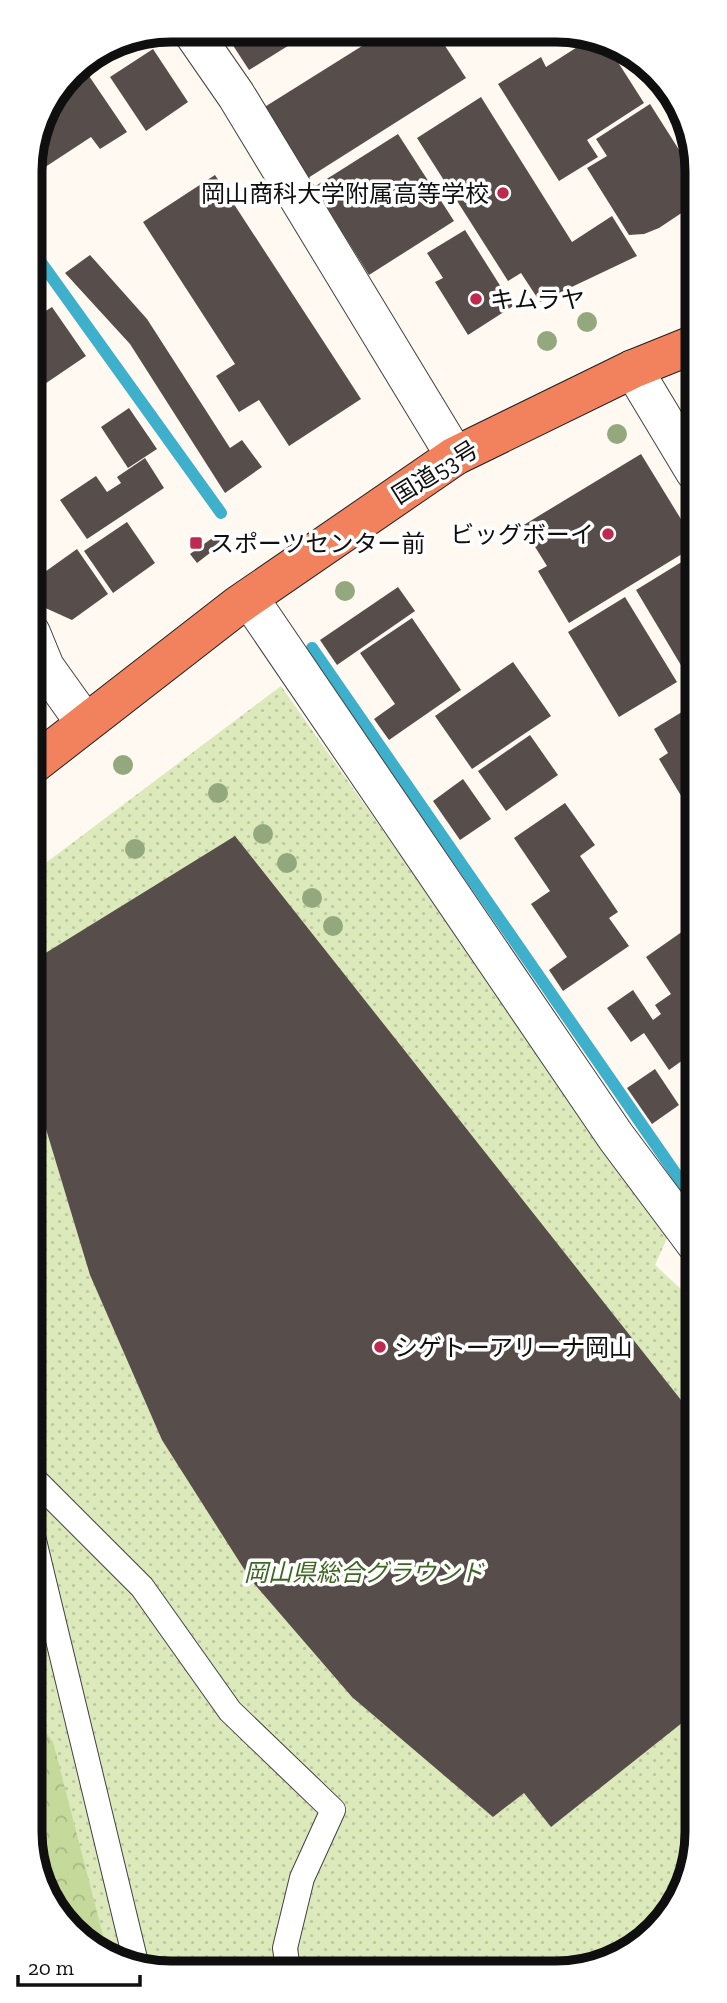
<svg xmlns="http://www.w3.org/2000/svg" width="727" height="2003" font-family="'Zilla Slab','Noto Sans JP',serif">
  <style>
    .grass { fill: url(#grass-dots) }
    .forest { fill: url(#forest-crowns) }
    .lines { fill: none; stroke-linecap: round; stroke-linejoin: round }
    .stream { stroke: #3fb0cb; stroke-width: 12 }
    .building { fill: #574d4b }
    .lane-casing { stroke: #424242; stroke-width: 26 }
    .street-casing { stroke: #424242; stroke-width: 40 }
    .highway-casing { stroke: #202020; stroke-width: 40 }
    .lane { stroke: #fff; stroke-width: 24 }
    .street { stroke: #fff; stroke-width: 38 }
    .highway { stroke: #f1825d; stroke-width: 38 }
    .tree { fill: #94a87e }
    .poi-dot { fill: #bd294f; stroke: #fff; stroke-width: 2.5 }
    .labels { text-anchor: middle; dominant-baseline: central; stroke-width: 7; stroke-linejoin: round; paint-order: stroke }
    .poi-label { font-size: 24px; fill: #0f0f0f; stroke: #fff; text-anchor: start }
    .street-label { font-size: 24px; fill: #0f0f0f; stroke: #fff }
    .park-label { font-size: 24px; font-style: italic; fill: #3d6620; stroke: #fff }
    .rim { fill: none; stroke: #0f0f0f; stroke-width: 9 }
  </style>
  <defs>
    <pattern id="grass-dots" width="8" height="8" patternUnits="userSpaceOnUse" patternTransform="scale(1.75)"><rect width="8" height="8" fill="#dce9bb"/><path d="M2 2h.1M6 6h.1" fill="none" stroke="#bcc7a0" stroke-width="1.8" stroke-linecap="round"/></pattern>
    <pattern id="forest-crowns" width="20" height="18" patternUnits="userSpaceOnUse" patternTransform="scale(1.75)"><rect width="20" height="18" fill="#c4d99a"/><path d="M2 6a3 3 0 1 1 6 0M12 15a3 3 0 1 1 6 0" fill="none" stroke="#a7b984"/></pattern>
  </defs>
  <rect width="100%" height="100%" fill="#fff9f1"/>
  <!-- grass -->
  <polygon class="grass" points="281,686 668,1236 655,1265 696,1303 697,1841 663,1925 584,1970 143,1970 71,1932 33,1860 31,874"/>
  <!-- forest -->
  <polygon class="forest" points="32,1714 53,1742 107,1951 71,1932 33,1860"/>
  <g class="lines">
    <!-- stream -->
    <g class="stream">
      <polyline points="30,247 221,513"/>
      <polyline points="312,648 696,1203"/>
    </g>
  </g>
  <!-- building -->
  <g class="building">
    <polygon points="223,30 261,30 312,31 249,70"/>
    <polygon points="386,31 436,32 466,78 308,178 263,108"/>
    <polygon points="593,37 607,45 644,103 587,140 598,157 559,181 498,84 541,57 546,67"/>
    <polygon points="153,49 188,102 146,131 110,77"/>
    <polygon points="87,73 127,132 100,149 91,137 30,177 30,161 44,108 54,96"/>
    <polygon points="481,97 572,242 612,216 637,256 540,302 521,273 508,281 417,138"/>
    <polygon points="650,104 695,175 695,204 659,228 644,234 629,235 587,168 607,156 596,139"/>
    <polygon points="398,134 454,221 369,275 314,187"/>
    <polygon points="215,175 361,399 289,446 259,400 239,412 216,376 235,364 143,222"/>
    <polygon points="465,230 513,306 468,335 435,282 443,278 427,253"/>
    <polygon points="90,255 147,319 230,448 242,440 262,467 225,493 130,344 65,273"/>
    <polygon points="52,307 86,356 30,394 30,371 36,367 30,359 30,321"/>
    <polygon points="129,408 157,449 128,468 101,427"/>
    <polygon points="641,454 695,542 695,546 569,623 538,571 547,566 522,526"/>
    <polygon points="145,458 164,488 87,539 60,500 96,476 107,492 121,483 117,477"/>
    <polygon points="127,522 155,563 113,593 84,551"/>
    <polygon points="218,534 224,542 197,563 190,554"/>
    <polygon points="77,549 108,594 72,620 41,606 42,574"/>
    <polygon points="693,555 695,559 695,673 688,677 636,590"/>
    <polygon points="398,587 415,611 337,665 320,640"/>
    <polygon points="625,597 677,682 619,717 568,632"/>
    <polygon points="412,618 461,690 389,740 374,719 395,704 360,653"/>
    <polygon points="513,662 551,716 472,769 435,716"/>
    <polygon points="695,704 695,819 659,759 668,753 654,729"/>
    <polygon points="530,735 558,775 506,811 478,771"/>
    <polygon points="463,779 491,819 460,840 433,801"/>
    <polygon points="565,803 595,845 580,856 618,912 609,918 629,946 563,991 549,970 567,957 531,904 550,891 514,838"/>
    <polygon points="235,836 696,1419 697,1711 551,1827 524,1793 493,1817 352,1697 251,1580 162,1440 90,1275 46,1129 31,1043 31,962"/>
    <polygon points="696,922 696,1071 692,1074 683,1060 669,1070 644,1033 631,1042 607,1008 633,990 653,1020 661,1014 655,1005 671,994 646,957"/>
    <polygon points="655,1069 679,1105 652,1124 627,1088"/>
  </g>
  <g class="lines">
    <defs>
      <g id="lane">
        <polyline points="32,1477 142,1587 230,1711 333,1810 302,1878 285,1948 288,1970"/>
        <polyline points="32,1532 137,1967"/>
      </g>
      <g id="street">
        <polyline points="191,30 236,95 455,456"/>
        <polyline points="633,369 695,472"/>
        <polyline points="249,598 616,1137 696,1244"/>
        <polyline points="31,633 45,667 85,723"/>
      </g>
      <polyline id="highway" points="31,766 237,606 455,456 633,369 695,344"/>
    </defs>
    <!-- lane casing -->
    <use href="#lane" class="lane-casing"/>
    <!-- street casing -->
    <use href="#street" class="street-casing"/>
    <!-- highway casing -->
    <use href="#highway" class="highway-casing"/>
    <!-- lane -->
    <use href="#lane" class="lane"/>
    <!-- street -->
    <use href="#street" class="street"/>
    <!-- highway -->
    <use href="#highway" class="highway"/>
  </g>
  <!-- trees -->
  <g class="tree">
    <circle cx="587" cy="322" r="10"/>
    <circle cx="547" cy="341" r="10"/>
    <circle cx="617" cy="434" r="10"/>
    <circle cx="345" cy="591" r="10"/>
    <circle cx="123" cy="765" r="10"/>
    <circle cx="218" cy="793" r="10"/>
    <circle cx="263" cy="834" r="10"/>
    <circle cx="135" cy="849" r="10"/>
    <circle cx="287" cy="863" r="10"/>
    <circle cx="312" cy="898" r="10"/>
    <circle cx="333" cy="926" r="10"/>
  </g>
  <!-- markers -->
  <g class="poi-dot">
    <circle cx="503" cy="193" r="7"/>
    <circle cx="476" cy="299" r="7"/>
    <circle cx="608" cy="534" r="7"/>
    <rect x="189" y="536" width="14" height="14" rx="3.5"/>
    <circle cx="380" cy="1347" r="7"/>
  </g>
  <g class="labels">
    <!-- poi labels -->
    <g class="poi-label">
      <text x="489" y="193" text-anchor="end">岡山商科大学附属高等学校</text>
      <text x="490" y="299">キムラヤ</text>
      <text x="594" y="534" text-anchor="end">ビッグボーイ</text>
      <text x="210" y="543">スポーツセンター前</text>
      <text x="394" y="1347">シゲトーアリーナ岡山</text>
    </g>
    <!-- street labels -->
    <g class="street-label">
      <text transform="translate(435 472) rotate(-32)">国道53号</text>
    </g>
    <!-- park labels -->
    <g class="park-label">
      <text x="364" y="1572">岡山県総合グラウンド</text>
    </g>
  </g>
  <!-- crop -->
  <path d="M0 0H727V2003H0ZM171 42H556A129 129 0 0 1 685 171V1832A129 129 0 0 1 556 1961H171A129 129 0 0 1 42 1832V171A129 129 0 0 1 171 42Z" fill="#fff" fill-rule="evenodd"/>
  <path class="rim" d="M171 42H556A129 129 0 0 1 685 171V1832A129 129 0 0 1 556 1961H171A129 129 0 0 1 42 1832V171A129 129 0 0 1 171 42Z"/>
  <!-- scale -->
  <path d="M18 1975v10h122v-10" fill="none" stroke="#0f0f0f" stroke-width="3.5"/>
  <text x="28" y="1975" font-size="21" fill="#0f0f0f" stroke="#ffffff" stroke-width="5" paint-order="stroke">20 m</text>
</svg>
